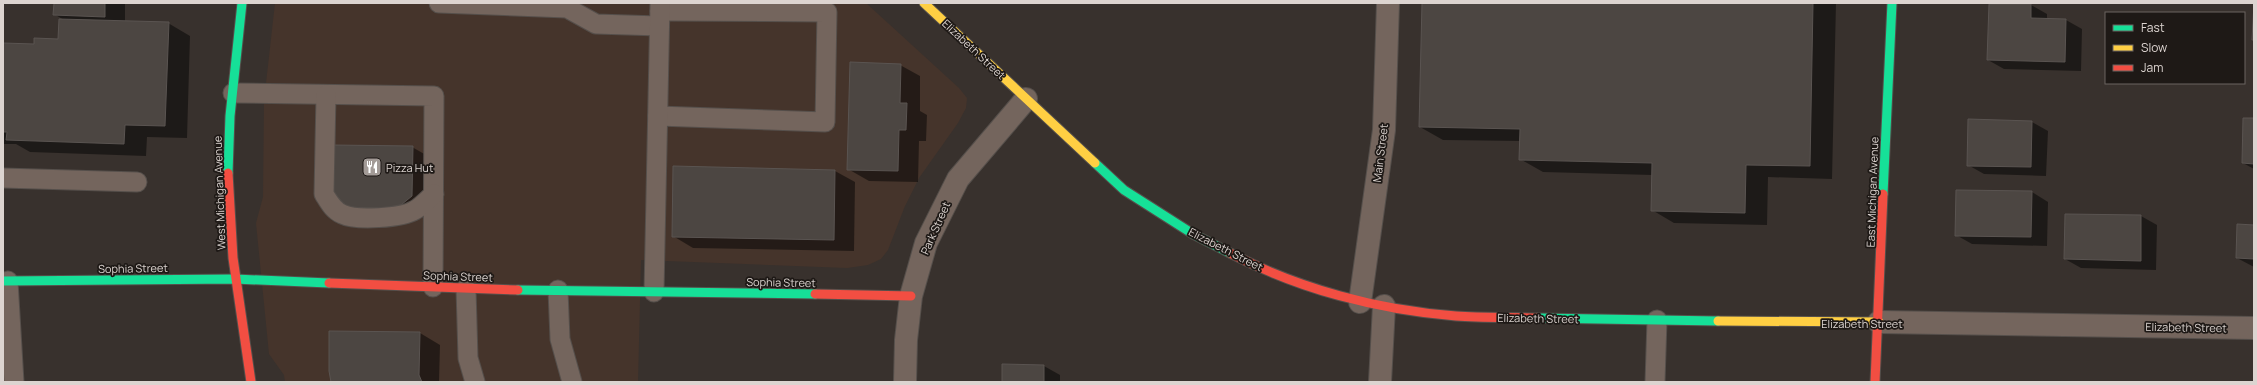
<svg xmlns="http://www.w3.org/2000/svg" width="2257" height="385" font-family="Manrope,sans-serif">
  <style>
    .built { fill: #45342b }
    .shadow { fill: #0007 }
    .building { fill: #4c4642; stroke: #5a5451 }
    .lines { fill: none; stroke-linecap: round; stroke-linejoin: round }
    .lane-casing { stroke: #554f4b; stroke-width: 21 }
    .street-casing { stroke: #554f4b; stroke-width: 24 }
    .fast-casing { stroke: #554f4b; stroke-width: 11 }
    .slow-casing { stroke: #554f4b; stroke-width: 11 }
    .jam-casing { stroke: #554f4b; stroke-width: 11 }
    .lane { stroke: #74655d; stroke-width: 19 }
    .street { stroke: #74655d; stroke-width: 22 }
    .fast { stroke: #16e098; stroke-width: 9 }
    .slow { stroke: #ffcf43; stroke-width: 9 }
    .jam { stroke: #f24e42; stroke-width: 9 }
    .labels { text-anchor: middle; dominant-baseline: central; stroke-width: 3.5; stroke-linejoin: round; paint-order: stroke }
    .street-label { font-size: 11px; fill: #dcd4d0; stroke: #1e1916 }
    .poi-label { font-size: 11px; fill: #dcd4d0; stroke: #1e1916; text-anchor: start }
  </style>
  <rect width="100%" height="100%" fill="#38312d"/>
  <!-- built -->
  <polygon class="built" points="275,3 866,3 959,88 967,98 966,108 958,123 919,178 905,206 888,250 881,259 868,265 847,268 641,260 638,382 285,382 284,375 269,354 256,223 263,197 264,101"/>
  <!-- shadow -->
  <g class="shadow">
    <polygon points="55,3 125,3 125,22 168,23 190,36 187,138 147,137 146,156 30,152 16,144 3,144 3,44 35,45 59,40 64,20 54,14"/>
    <polygon points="1423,3 1836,3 1832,179 1768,177 1767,225 1674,223 1652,210 1652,175 1543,172 1520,159 1521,141 1443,140 1420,127"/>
    <polygon points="1990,5 2031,5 2047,14 2047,19 2066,20 2082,29 2081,71 2004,69 1988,60"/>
    <polygon points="900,65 920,76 920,111 927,115 926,141 919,141 918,182 869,181 848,169"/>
    <polygon points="2254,119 2254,169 2243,163"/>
    <polygon points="2032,122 2048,131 2046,176 1984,174 1968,165"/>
    <polygon points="412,147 433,159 432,208 416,220 367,218 347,206"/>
    <polygon points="674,167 835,171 855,182 854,251 693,248 673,236"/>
    <polygon points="2032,192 2048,202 2047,246 1972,244 1956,235"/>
    <polygon points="2066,215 2141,216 2157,225 2156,270 2081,268 2065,259"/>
    <polygon points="2254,226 2254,267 2237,258"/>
    <polygon points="420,333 440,345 439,382 332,382"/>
    <polygon points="3,345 14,382 3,382"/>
    <polygon points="1044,366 1060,375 1060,382 1003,382"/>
  </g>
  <!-- building -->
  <g class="building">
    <polygon points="54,3 105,3 105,17 53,15"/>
    <polygon points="1422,3 1813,3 1810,166 1746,165 1745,213 1651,211 1652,163 1519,160 1520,129 1419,127"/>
    <polygon points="2254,3 2254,40 2252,40"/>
    <polygon points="1989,4 2031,4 2031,18 2066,19 2065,62 1987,60"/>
    <polygon points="59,19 169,22 165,126 125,125 124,144 6,140 7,132 3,132 3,43 34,44 34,38 58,39"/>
    <polygon points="850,62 901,64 900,103 907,103 906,130 899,130 898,171 847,170"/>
    <polygon points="2243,118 2254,118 2254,164 2242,163"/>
    <polygon points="1968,119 2032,121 2031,167 1967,166"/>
    <polygon points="332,145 413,146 412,196 396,209 346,207 331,189"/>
    <polygon points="673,166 835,170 834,240 672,237"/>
    <polygon points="1956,190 2032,191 2031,237 1955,236"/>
    <polygon points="2065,214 2141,215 2141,261 2064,259"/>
    <polygon points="2237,224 2254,225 2254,259 2236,258"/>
    <polygon points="329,331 420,332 419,375 422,382 331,382 329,371"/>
    <polygon points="1002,364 1044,365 1044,382 1002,382"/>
  </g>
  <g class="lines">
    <defs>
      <g id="lane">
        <polyline points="439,3 567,8 596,24 659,26"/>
        <polyline points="233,93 434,96 433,287"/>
        <path d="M326 95 324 194C329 202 333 210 342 214 356 221 402 218 415 210 422 206 428 199 434 194"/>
        <polyline points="658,116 825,122 827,12 660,11"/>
        <polyline points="3,178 137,182"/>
        <polyline points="8,281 14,382"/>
        <polyline points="466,289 468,358 475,382"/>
        <polyline points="558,290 560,339 572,382"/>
        <polyline points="654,292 660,3"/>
        <polyline points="1655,382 1657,320"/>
      </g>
      <g id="street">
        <polyline points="1360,302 1384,130 1388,3"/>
        <polyline points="1879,322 2254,328"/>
        <polyline points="905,382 906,340 911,296 926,243 958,179 1026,99"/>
        <polyline points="1380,382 1384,306"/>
      </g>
      <g id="fast">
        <polyline points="1095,163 1124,190 1193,234 1230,253"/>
        <polyline points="228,173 230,116 242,3"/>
        <polyline points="1883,194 1892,3"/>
        <polyline points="3,281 235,279 329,283"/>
        <polyline points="518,290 815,294"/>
        <polyline points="1538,318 1718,321"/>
      </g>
      <g id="slow">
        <polyline points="924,3 1095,163"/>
        <polyline points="1718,321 1879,322"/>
      </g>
      <g id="jam">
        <polyline points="228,173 233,258 251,382"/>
        <path d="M1230 253C1299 289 1378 310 1456 316 1483 318 1511 317 1538 318"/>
        <polyline points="329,283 518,290"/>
        <polyline points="815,294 911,296"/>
        <polyline points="1875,382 1883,194"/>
      </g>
    </defs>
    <!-- lane casing -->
    <use href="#lane" class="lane-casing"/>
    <!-- street casing -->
    <use href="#street" class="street-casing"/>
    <!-- fast casing -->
    <use href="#fast" class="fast-casing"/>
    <!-- slow casing -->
    <use href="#slow" class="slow-casing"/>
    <!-- jam casing -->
    <use href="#jam" class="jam-casing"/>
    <!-- lane -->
    <use href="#lane" class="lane"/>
    <!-- street -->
    <use href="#street" class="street"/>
    <!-- fast -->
    <use href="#fast" class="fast"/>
    <!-- slow -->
    <use href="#slow" class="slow"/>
    <!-- jam -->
    <use href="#jam" class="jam"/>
  </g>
  <!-- icons -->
  <defs>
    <symbol id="restaurant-square" viewBox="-11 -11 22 22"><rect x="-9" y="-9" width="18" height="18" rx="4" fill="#a39b97" stroke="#1e1916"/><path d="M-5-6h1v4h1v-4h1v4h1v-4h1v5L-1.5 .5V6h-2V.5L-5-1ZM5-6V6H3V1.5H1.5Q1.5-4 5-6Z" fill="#fff"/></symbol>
  </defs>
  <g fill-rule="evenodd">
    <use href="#restaurant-square" x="361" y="156" width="22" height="22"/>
  </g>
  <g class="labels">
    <!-- street labels -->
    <g class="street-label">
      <text transform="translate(974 49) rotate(43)">Elizabeth Street</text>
      <text transform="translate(1380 153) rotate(-83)">Main Street</text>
      <text transform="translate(1872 192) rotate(-88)">East Michigan Avenue</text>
      <text transform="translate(219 193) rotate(-92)">West Michigan Avenue</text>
      <text transform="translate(935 228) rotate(-66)">Park Street</text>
      <text transform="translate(1226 249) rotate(27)">Elizabeth Street</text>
      <text transform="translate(133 268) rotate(-1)">Sophia Street</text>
      <text transform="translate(458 276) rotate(2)">Sophia Street</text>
      <text transform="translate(781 282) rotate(1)">Sophia Street</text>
      <text transform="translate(1538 318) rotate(1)">Elizabeth Street</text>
      <text x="1862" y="323">Elizabeth Street</text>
      <text transform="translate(2186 327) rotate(1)">Elizabeth Street</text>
    </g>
    <!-- poi labels -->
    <g class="poi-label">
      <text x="386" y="167">Pizza Hut</text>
    </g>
  </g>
  <!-- border -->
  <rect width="2257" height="385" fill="none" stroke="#dcd4d0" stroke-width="8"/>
  <!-- legend -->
  <rect x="2105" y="12" width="140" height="72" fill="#1e1916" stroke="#6a6460"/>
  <rect x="2113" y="25" width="20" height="6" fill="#16e098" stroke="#6a6460"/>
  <text x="2141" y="32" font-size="12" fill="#dcd4d0">Fast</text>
  <rect x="2113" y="45" width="20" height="6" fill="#ffcf43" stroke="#6a6460"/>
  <text x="2141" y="52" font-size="12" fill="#dcd4d0">Slow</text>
  <rect x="2113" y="65" width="20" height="6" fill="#f24e42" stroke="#6a6460"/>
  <text x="2141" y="72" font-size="12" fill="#dcd4d0">Jam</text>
</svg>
